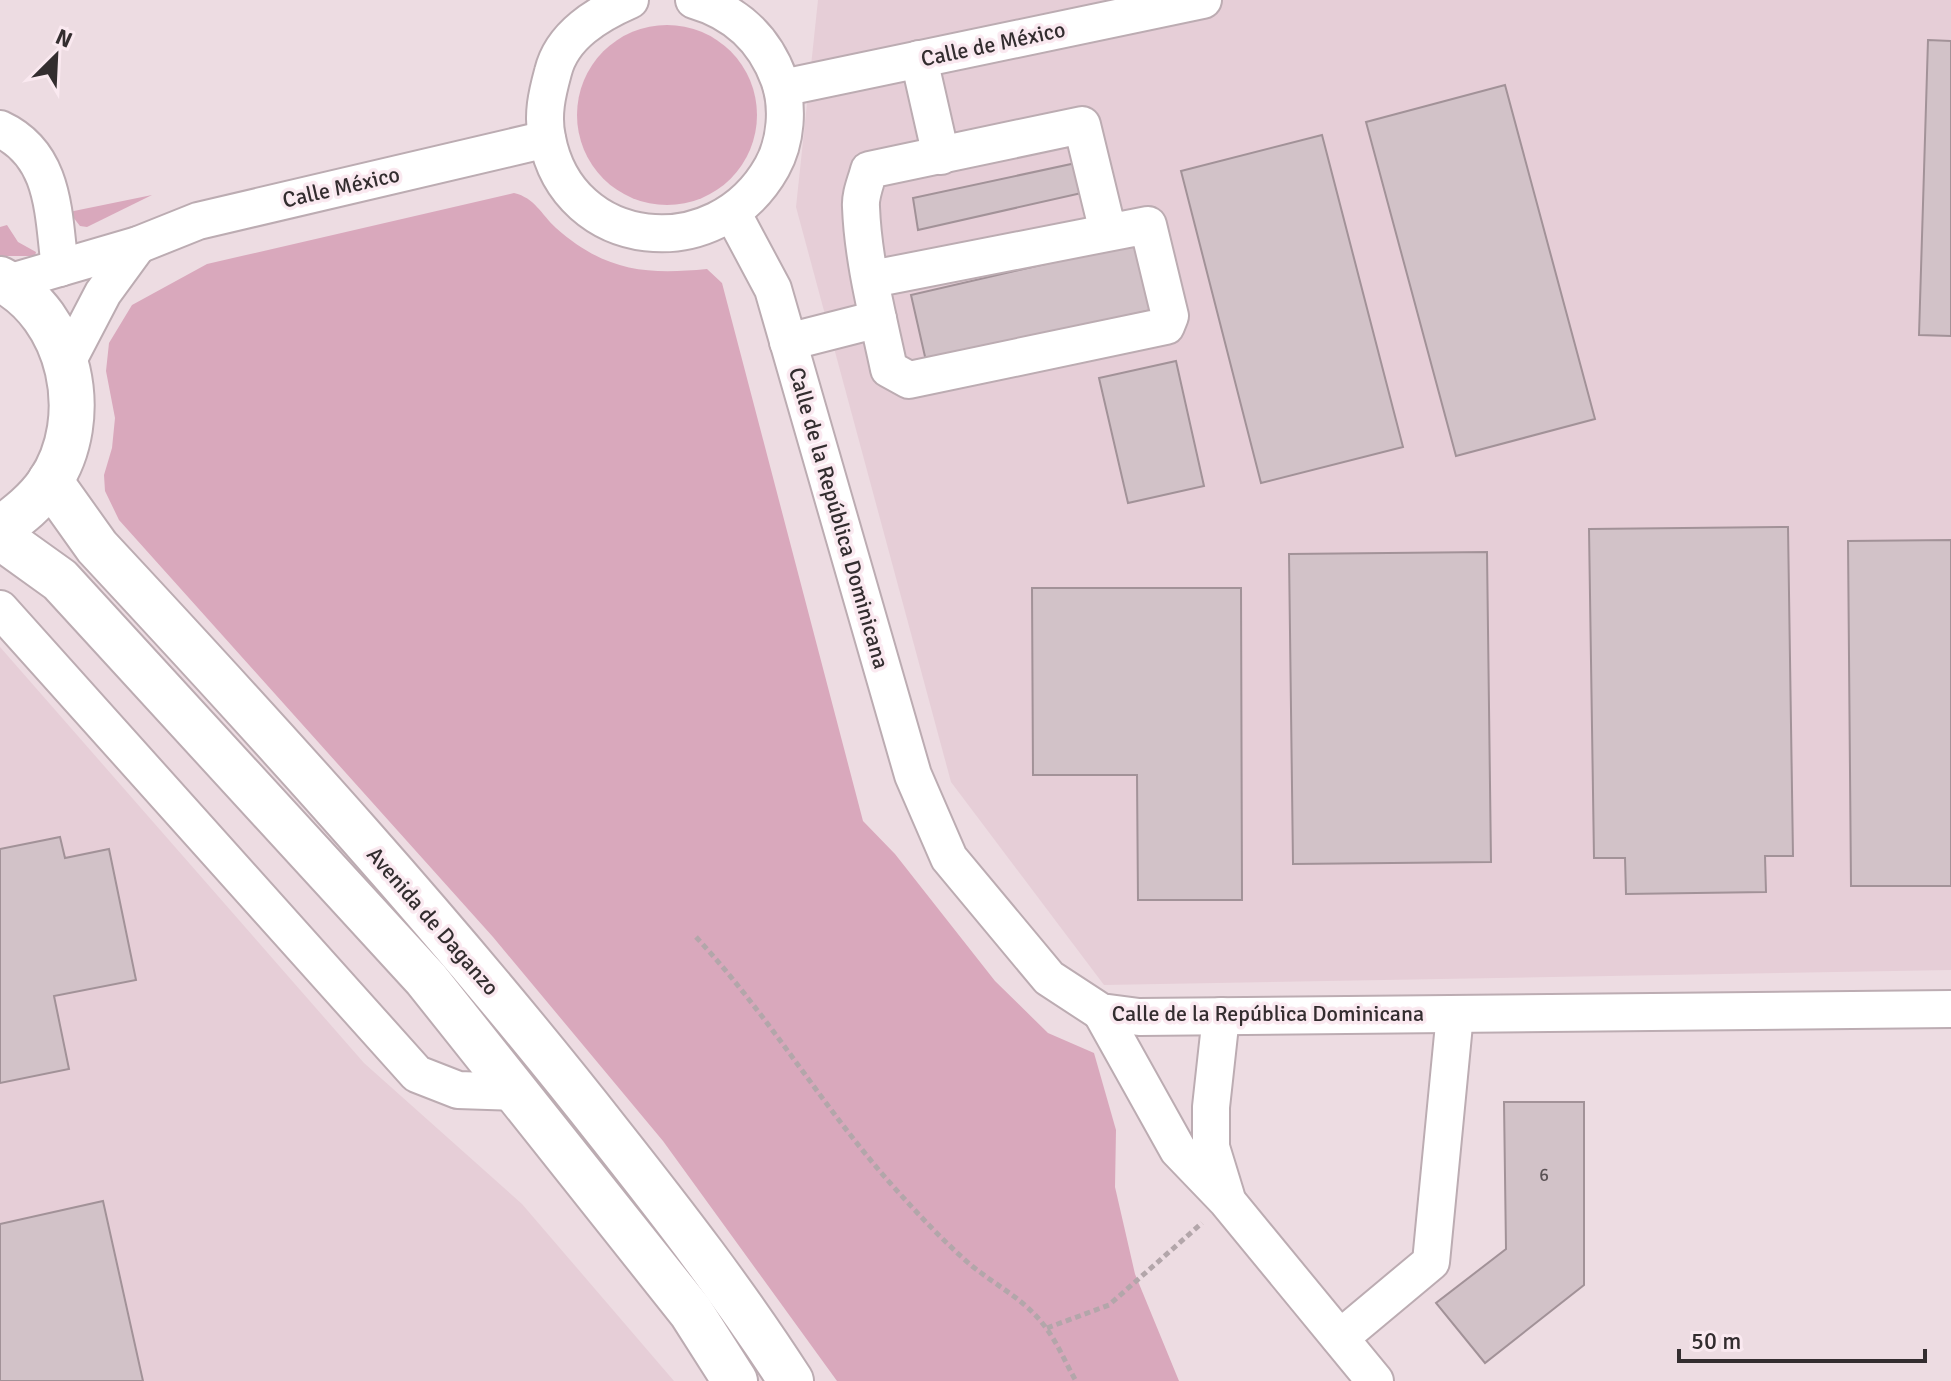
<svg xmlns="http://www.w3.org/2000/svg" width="1951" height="1381" font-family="Signika,sans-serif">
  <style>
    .built { fill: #e6ced7 }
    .green { fill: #d9a8bc }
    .building { fill: #d2c2c8; stroke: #a29298; stroke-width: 2 }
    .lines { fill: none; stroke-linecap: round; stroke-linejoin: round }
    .minor-casing { stroke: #bcacb2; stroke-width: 40 }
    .major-casing { stroke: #bcacb2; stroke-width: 48 }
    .path { stroke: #b3a6aa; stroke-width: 5; stroke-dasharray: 6 4; stroke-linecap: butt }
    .minor { stroke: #fff; stroke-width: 36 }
    .major { stroke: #fff; stroke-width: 44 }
    .labels { text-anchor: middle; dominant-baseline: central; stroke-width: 7; stroke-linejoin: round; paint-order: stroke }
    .number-label { font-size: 18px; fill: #5b5255 }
    .street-label { font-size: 22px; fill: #332d2f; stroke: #fae9f0 }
  </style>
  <rect width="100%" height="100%" fill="#eddce2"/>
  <!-- built -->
  <g class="built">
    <polygon points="818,0 1951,0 1951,970 1104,985 951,782 796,207"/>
    <polygon points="0,647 364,1063 522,1204 674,1381 0,1381"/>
  </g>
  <!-- green -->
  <g class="green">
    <circle cx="667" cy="115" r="90"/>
    <path d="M514 193C535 198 541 214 556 228 605 271 645 275 707 269L722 283 863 821 895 854 995 981 1048 1033 1094 1053 1116 1130 1115 1187 1135 1274 1179 1381H837L663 1141 493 937 119 520 105 491 104 475 112 448 115 418 106 371 109 343 132 305 207 264Z"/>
    <polygon points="152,195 87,227 80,226 69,212"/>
    <polygon points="7,225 18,242 36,252 35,256 0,256 0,227"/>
  </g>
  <!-- building -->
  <g class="building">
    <polygon points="1928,40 1951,41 1951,336 1919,335"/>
    <polygon points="1505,85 1595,419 1456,456 1366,122"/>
    <polygon points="1322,135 1403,447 1261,483 1181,171"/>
    <polygon points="1076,163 1086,192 918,230 913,198"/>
    <polygon points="1141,242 1156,309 926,361 911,295"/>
    <polygon points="1176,361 1204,486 1128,503 1099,378"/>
    <polygon points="1788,527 1793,856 1765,856 1766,892 1626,894 1625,858 1594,858 1589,529"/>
    <polygon points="1951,540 1951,886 1851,886 1848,541"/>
    <polygon points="1487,552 1491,862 1293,864 1289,554"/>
    <polygon points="1032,588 1241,588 1242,900 1138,900 1137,775 1033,775"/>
    <polygon points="60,837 65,858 109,849 136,980 54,996 69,1069 0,1083 0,849"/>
    <polygon points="1504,1102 1584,1102 1584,1285 1485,1363 1436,1303 1506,1249"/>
    <polygon points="103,1201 143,1381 0,1381 0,1224"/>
  </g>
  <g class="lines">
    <defs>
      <g id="minor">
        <path d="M630 0C598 14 562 35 553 72 547 94 542 115 547 138 568 251 716 267 772 167 786 142 789 106 779 79 764 38 735 12 694 0"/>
        <polyline points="919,59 941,156"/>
        <polyline points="782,88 1203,0"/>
        <path d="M0 129C56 155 53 215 60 268"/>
        <polyline points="733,214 773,289 913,775 949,858 1049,978 1101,1012 1139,1017 1951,1009"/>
        <path d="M872 279 1148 225 1170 316 1166 326 909 380 889 369C878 317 863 261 861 207 860 195 866 182 869 170L1082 125 1108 232"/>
        <polyline points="8,283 138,245 198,221 547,139"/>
        <polyline points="788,342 878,319"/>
        <polyline points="67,362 103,293 138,245"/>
        <polyline points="0,609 417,1074 458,1090 515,1092"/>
        <polyline points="1101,1012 1178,1150 1227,1201 1375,1381"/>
        <polyline points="1221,1016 1211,1107 1211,1147 1226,1196"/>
        <polyline points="1340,1338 1431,1262 1455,1014"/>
      </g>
      <g id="major">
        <path d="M0 279C71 315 93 418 49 483 36 502 19 515 0 529"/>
        <path d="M50 481 97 547C274 737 449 929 609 1133 673 1214 735 1294 791 1381"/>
        <polyline points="0,537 60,580 426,979 691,1312 735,1381"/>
      </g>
    </defs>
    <!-- minor casing -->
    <use href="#minor" class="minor-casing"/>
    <!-- major casing -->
    <use href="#major" class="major-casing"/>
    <!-- path -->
    <g class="path">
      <path d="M696 937C768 1014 821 1105 891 1184 917 1213 943 1241 972 1266 998 1287 1026 1300 1046 1328 1058 1344 1066 1364 1076 1381"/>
      <polyline points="1047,1328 1109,1305 1202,1223"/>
    </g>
    <!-- minor -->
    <use href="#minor" class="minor"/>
    <!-- major -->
    <use href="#major" class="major"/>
  </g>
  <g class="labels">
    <!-- number labels -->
    <g class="number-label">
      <text x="1544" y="1175">6</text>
    </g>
    <!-- street labels -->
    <g class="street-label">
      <text transform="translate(993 44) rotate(-12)">Calle de México</text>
      <text transform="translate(341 187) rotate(-13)">Calle México</text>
      <text transform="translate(839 518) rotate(74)">Calle de la República Dominicana</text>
      <text transform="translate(433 921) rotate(49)">Avenida de Daganzo</text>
      <text x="1268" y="1013">Calle de la República Dominicana</text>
    </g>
  </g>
  <!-- north arrow -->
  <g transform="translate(56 56) rotate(24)" stroke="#fae9f0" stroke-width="6" paint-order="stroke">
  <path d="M0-6L14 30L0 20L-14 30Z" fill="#332d2f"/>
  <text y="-12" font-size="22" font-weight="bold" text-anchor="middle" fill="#332d2f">N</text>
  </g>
  <!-- scale -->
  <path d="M1679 1349v12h246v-12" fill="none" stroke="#332d2f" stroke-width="4"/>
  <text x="1691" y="1349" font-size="24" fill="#332d2f" stroke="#fae9f0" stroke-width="6" paint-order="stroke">50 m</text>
</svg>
